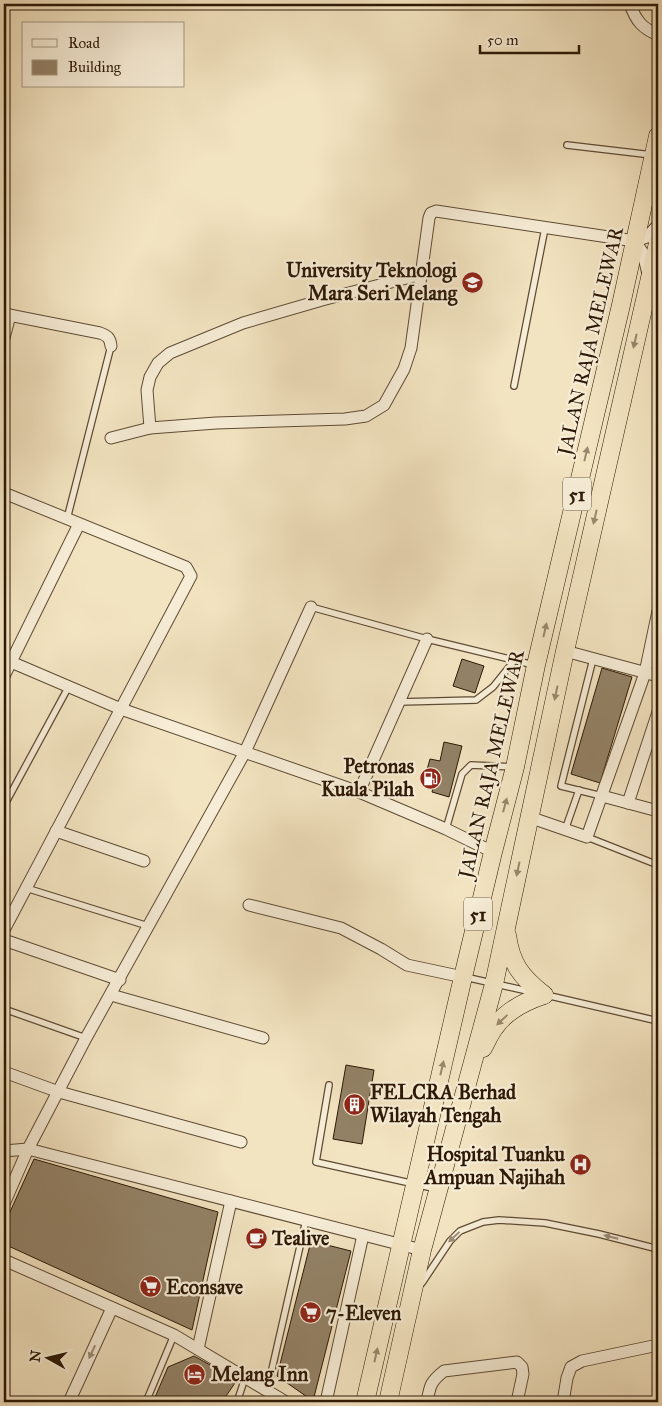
<svg xmlns="http://www.w3.org/2000/svg" width="662" height="1406" font-family="'IM FELL Great Primer',serif">
  <style>
    .building { fill: #938267; stroke: #2c1805 }
    .lines { fill: none; stroke-linecap: round; stroke-linejoin: round }
    .service-casing { stroke: #5e4b34; stroke-width: 8 }
    .minor-casing { stroke: #5e4b34; stroke-width: 13 }
    .trunk-casing { stroke: #2c1805; stroke-width: 19 }
    .service { stroke: #f7edd7; stroke-width: 5.5 }
    .minor { stroke: #f7edd7; stroke-width: 11 }
    .trunk { stroke: #f3e4c1; stroke-width: 18 }
    .oneway { fill: #99886c }
    .oneway2 { fill: #9c8d78 }
    .labels { text-anchor: middle; dominant-baseline: central; stroke-width: 4.5; stroke-linejoin: round; paint-order: stroke }
    .shield { fill: #f7edd7; stroke: #695844; stroke-width: 1 }
    .shield-label { font-size: 19px; font-weight: bold; fill: #2c1805 }
    .poi-label { font-size: 20px; font-weight: bold; fill: #2c1805; stroke: #f7edd7; text-anchor: start }
    .street-label { font-size: 20px; fill: #2c1805; stroke: #f7edd7 }
  </style>
  <rect width="100%" height="100%" fill="#f3e4c1"/>
  <filter id="stains"><feTurbulence type="fractalNoise" baseFrequency=".004" numOctaves="4"/><feColorMatrix values="0 0 0 0 .2 0 0 0 0 .09 0 0 0 0 .02 0 0 0 .5 -.17"/></filter>
  <radialGradient id="worn" r=".72"><stop offset=".6" stop-color="#630" stop-opacity="0"/><stop offset="1" stop-color="#630" stop-opacity=".3"/></radialGradient>
  <!-- building -->
  <g class="building">
    <polygon points="462,659 484,666 475,693 453,686"/>
    <polygon points="602,668 632,677 600,783 571,774"/>
    <polygon points="444,742 462,746 449,797 432,792 435,780 425,777 430,759 440,761"/>
    <polygon points="346,1065 374,1070 362,1144 333,1139"/>
    <polygon points="34,1159 218,1212 192,1330 4,1244 4,1225"/>
    <polygon points="311,1241 351,1251 313,1401 277,1376"/>
    <polygon points="194,1356 237,1380 222,1402 153,1402 168,1367"/>
  </g>
  <g class="lines">
    <defs>
      <g id="service">
        <polyline points="567,145 652,155"/>
        <polyline points="514,386 545,228"/>
        <polyline points="67,519 111,346"/>
        <polyline points="311,607 427,639 534,665"/>
        <polyline points="593,659 561,786 602,796"/>
        <polyline points="399,702 476,700 493,687 514,661"/>
        <polyline points="4,806 69,686"/>
        <polyline points="446,829 462,774 471,765 513,767"/>
        <polyline points="565,830 579,790"/>
        <polyline points="587,837 658,865"/>
        <polyline points="26,888 148,926"/>
        <polyline points="465,977 532,992"/>
        <polyline points="546,995 658,1021"/>
        <polyline points="4,1009 86,1038"/>
        <polyline points="329,1085 316,1162 437,1189"/>
        <polyline points="422,1283 450,1241 460,1231 483,1222 499,1220 545,1223 599,1234 658,1249"/>
        <polyline points="267,1391 306,1220"/>
        <polyline points="146,1402 174,1335"/>
        <polyline points="237,1402 245,1378"/>
      </g>
      <g id="minor">
        <path d="M630 4C636 21 642 28 658 35"/>
        <polyline points="635,241 643,253 648,274"/>
        <path d="M4 314 100 333C108 336 110 338 111 346"/>
        <polyline points="4,338 10,315"/>
        <polyline points="150,428 147,390 150,377 158,363 170,353 243,323 322,300 422,274"/>
        <polyline points="111,438 150,428 216,423 345,419 366,416 384,405 404,369 411,348 429,218 431,213 436,211 635,241 647,237 658,225"/>
        <polyline points="4,493 186,567 191,576 4,930"/>
        <polyline points="565,651 658,676"/>
        <polyline points="4,659 121,709 359,792 446,829 493,852"/>
        <polyline points="4,676 79,524"/>
        <polyline points="359,792 427,639"/>
        <polyline points="602,796 658,811"/>
        <polyline points="628,803 658,712"/>
        <polyline points="529,817 587,837 645,673 658,611"/>
        <polyline points="56,831 144,861"/>
        <polyline points="249,905 341,928 381,949 407,965 463,977"/>
        <polyline points="4,940 120,980"/>
        <polyline points="111,995 263,1038"/>
        <polyline points="4,1072 59,1092 241,1142"/>
        <polyline points="4,1151 28,1149 422,1250"/>
        <polyline points="4,1204 28,1149 86,1038 245,752 311,607"/>
        <polyline points="4,1260 174,1335 286,1402"/>
        <polyline points="198,1349 231,1201"/>
        <polyline points="69,1402 112,1308"/>
        <polyline points="326,1402 363,1235"/>
        <path d="M427 1402C430 1386 430 1382 444 1371L517 1362 522 1367 523 1374 517 1402"/>
        <polyline points="563,1402 567,1378 571,1367 582,1361 658,1345"/>
      </g>
      <g id="trunk">
        <path d="M507 935C511 964 521 977 544 995"/>
        <path d="M483 1048C487 1041 490 1033 495 1027 506 1011 526 1001 544 995"/>
        <polyline points="365,1402 463,977 493,852 515,767 536,665 621,305 658,136"/>
        <polyline points="388,1402 422,1250 494,984 565,651 658,243"/>
      </g>
    </defs>
    <!-- service casing -->
    <use href="#service" class="service-casing"/>
    <!-- minor casing -->
    <use href="#minor" class="minor-casing"/>
    <!-- trunk casing -->
    <use href="#trunk" class="trunk-casing"/>
    <!-- service -->
    <use href="#service" class="service"/>
    <!-- minor -->
    <use href="#minor" class="minor"/>
    <!-- trunk -->
    <use href="#trunk" class="trunk"/>
  </g>
  <!-- one-way arrows -->
  <defs><path id="oneway-solid" d="M-6-.8H1V-3.2L6.5 0L1 3.2V.8H-6Z" transform="scale(1.25)"/></defs>
  <g class="oneway">
    <use href="#oneway-solid" transform="translate(635 341) rotate(103)"/>
    <use href="#oneway-solid" transform="translate(586 454) rotate(-77)"/>
    <use href="#oneway-solid" transform="translate(595 517) rotate(103)"/>
    <use href="#oneway-solid" transform="translate(545 630) rotate(-77)"/>
    <use href="#oneway-solid" transform="translate(556 693) rotate(102)"/>
    <use href="#oneway-solid" transform="translate(505 805) rotate(-75)"/>
    <use href="#oneway-solid" transform="translate(518 869) rotate(102)"/>
    <use href="#oneway-solid" transform="translate(502 1020) rotate(137)"/>
    <use href="#oneway-solid" transform="translate(442 1068) rotate(-77)"/>
    <use href="#oneway-solid" transform="translate(376 1355) rotate(-77)"/>
  </g>
  <g class="oneway2">
    <use href="#oneway-solid" transform="translate(454 1237) rotate(137)"/>
    <use href="#oneway-solid" transform="translate(611 1237) rotate(-166)"/>
    <use href="#oneway-solid" transform="translate(92 1352) rotate(115)"/>
  </g>
  <!-- icons -->
  <defs>
    <symbol id="university-disc" viewBox="-11 -11 22 22"><circle r="9.5" fill="#8f2418" stroke="#f7edd7"/><path d="M0-5L7-2L0 1L-7-2ZM-4 1L0 2.5L4 1V4Q0 6-4 4Z" fill="#fff"/></symbol>
    <symbol id="fuel-disc" viewBox="-11 -11 22 22"><circle r="9.5" fill="#8f2418" stroke="#f7edd7"/><path d="M-5.5-6h7V0h2V4h1.3V-2.5L3-4.5l.8-.8L6-3V5H2.5V1h-1V6h-7ZM-4.2-4.7v3.2H.2V-4.7Z" fill="#fff"/></symbol>
    <symbol id="building-disc" viewBox="-11 -11 22 22"><circle r="9.5" fill="#8f2418" stroke="#f7edd7"/><path d="M-4-6H4V6H1V3H-1V6H-4ZM-2.5-4.3h1.7v1.8h-1.7ZM.8-4.3h1.7v1.8H.8ZM-2.5-1h1.7V.8h-1.7ZM.8-1h1.7V.8H.8Z" fill="#fff"/></symbol>
    <symbol id="hospital-disc" viewBox="-11 -11 22 22"><circle r="9.5" fill="#8f2418" stroke="#f7edd7"/><path d="M-5-5h3v3.5h4V-5h3V5h-3V1.5h-4V5h-3Z" fill="#fff"/></symbol>
    <symbol id="cafe-disc" viewBox="-11 -11 22 22"><circle r="9.5" fill="#8f2418" stroke="#f7edd7"/><path d="M-5.5-4.5H6V0H3Q3 3.5 0 3.5H-2.5Q-5.5 3.5-5.5 0ZM3-3.2v2h1.7v-2ZM-6 4.5H4V6H-6Z" fill="#fff"/></symbol>
    <symbol id="supermarket-disc" viewBox="-11 -11 22 22"><circle r="9.5" fill="#8f2418" stroke="#f7edd7"/><path d="M-6-5.5h2.5l.6 2H6L4.5 2H-2.5L-4.4-4H-6ZM-1.5 3.2a1.3 1.3 0 1 0 .1 0ZM3 3.2a1.3 1.3 0 1 0 .1 0Z" fill="#fff"/></symbol>
    <symbol id="hotel-disc" viewBox="-11 -11 22 22"><circle r="9.5" fill="#8f2418" stroke="#f7edd7"/><path d="M-6-4.5h1.5V1H6V5H4.5V3h-9V5H-6ZM-4 0a1.8 1.8 0 1 1 3.6 0ZM.5 0V-2.5h3Q6-2.5 6 0Z" fill="#fff"/></symbol>
  </defs>
  <g fill-rule="evenodd">
    <use href="#university-disc" x="460" y="270" width="25" height="25"/>
    <use href="#fuel-disc" x="418" y="766" width="25" height="25"/>
    <use href="#building-disc" x="342" y="1092" width="25" height="25"/>
    <use href="#hospital-disc" x="568" y="1152" width="25" height="25"/>
    <use href="#cafe-disc" x="244" y="1226" width="25" height="25"/>
    <use href="#supermarket-disc" x="138" y="1274" width="25" height="25"/>
    <use href="#supermarket-disc" x="298" y="1300" width="25" height="25"/>
    <use href="#hotel-disc" x="182" y="1362" width="25" height="25"/>
  </g>
  <g class="labels">
    <!-- shield labels -->
    <g class="shield">
      <rect x="563" y="477.5" width="28" height="33" rx="4"/>
      <rect x="464" y="897.5" width="28" height="33" rx="4"/>
    </g>
    <g class="shield-label">
      <text x="577" y="494">51</text>
      <text x="478" y="914">51</text>
    </g>
    <!-- poi labels -->
    <g class="poi-label">
      <text x="457" y="270" text-anchor="end">University Teknologi<tspan x="457" dy="23">Mara Seri Melang</tspan></text>
      <text x="414" y="766" text-anchor="end">Petronas<tspan x="414" dy="23">Kuala Pilah</tspan></text>
      <text x="370" y="1092">FELCRA Berhad<tspan x="370" dy="23">Wilayah Tengah</tspan></text>
      <text x="565" y="1154" text-anchor="end">Hospital Tuanku<tspan x="565" dy="23">Ampuan Najihah</tspan></text>
      <text x="272" y="1238">Tealive</text>
      <text x="166" y="1287">Econsave</text>
      <text x="326" y="1313">7-Eleven</text>
      <text x="211" y="1374">Melang Inn</text>
    </g>
    <!-- street labels -->
    <g class="street-label">
      <text transform="translate(590 341) rotate(-77)">JALAN RAJA MELEWAR</text>
      <text transform="translate(491 764) rotate(-77)">JALAN RAJA MELEWAR</text>
    </g>
  </g>
  <!-- margin -->
  <rect width="662" height="1406" fill="none" stroke="#f3e4c1" stroke-width="20"/>
  <rect x="5" y="5" width="652" height="1396" fill="none" stroke="#2c1805" stroke-width="2.5"/>
  <rect x="10" y="10" width="642" height="1386" fill="none" stroke="#2c1805"/>
  <!-- legend -->
  <rect x="22" y="22" width="162" height="65" fill="#f7edd7" stroke="#a69883"/>
  <rect x="32" y="39" width="25" height="8" fill="#f7edd7" stroke="#a69883"/>
  <text x="68" y="48" font-size="15" fill="#2c1805">Road</text>
  <rect x="32" y="60" width="25" height="15" fill="#938267" stroke="#a69883"/>
  <text x="68" y="72" font-size="15" fill="#2c1805">Building</text>
  <!-- north arrow -->
  <g transform="translate(48 1358) rotate(278)" stroke="#f7edd7" stroke-width="4" paint-order="stroke">
  <path d="M0-4L9 19L0 12L-9 19Z" fill="#2c1805"/>
  <text y="-8" font-size="14" font-weight="bold" text-anchor="middle" fill="#2c1805">N</text>
  </g>
  <!-- scale -->
  <path d="M480 45v8h99v-8" fill="none" stroke="#2c1805" stroke-width="2.5"/>
  <text x="487" y="45" font-size="15" fill="#2c1805" stroke="#f7edd7" stroke-width="4" paint-order="stroke">50 m</text>
  <rect width="100%" height="100%" filter="url(#stains)"/>
  <rect width="100%" height="100%" fill="url(#worn)"/>
</svg>
